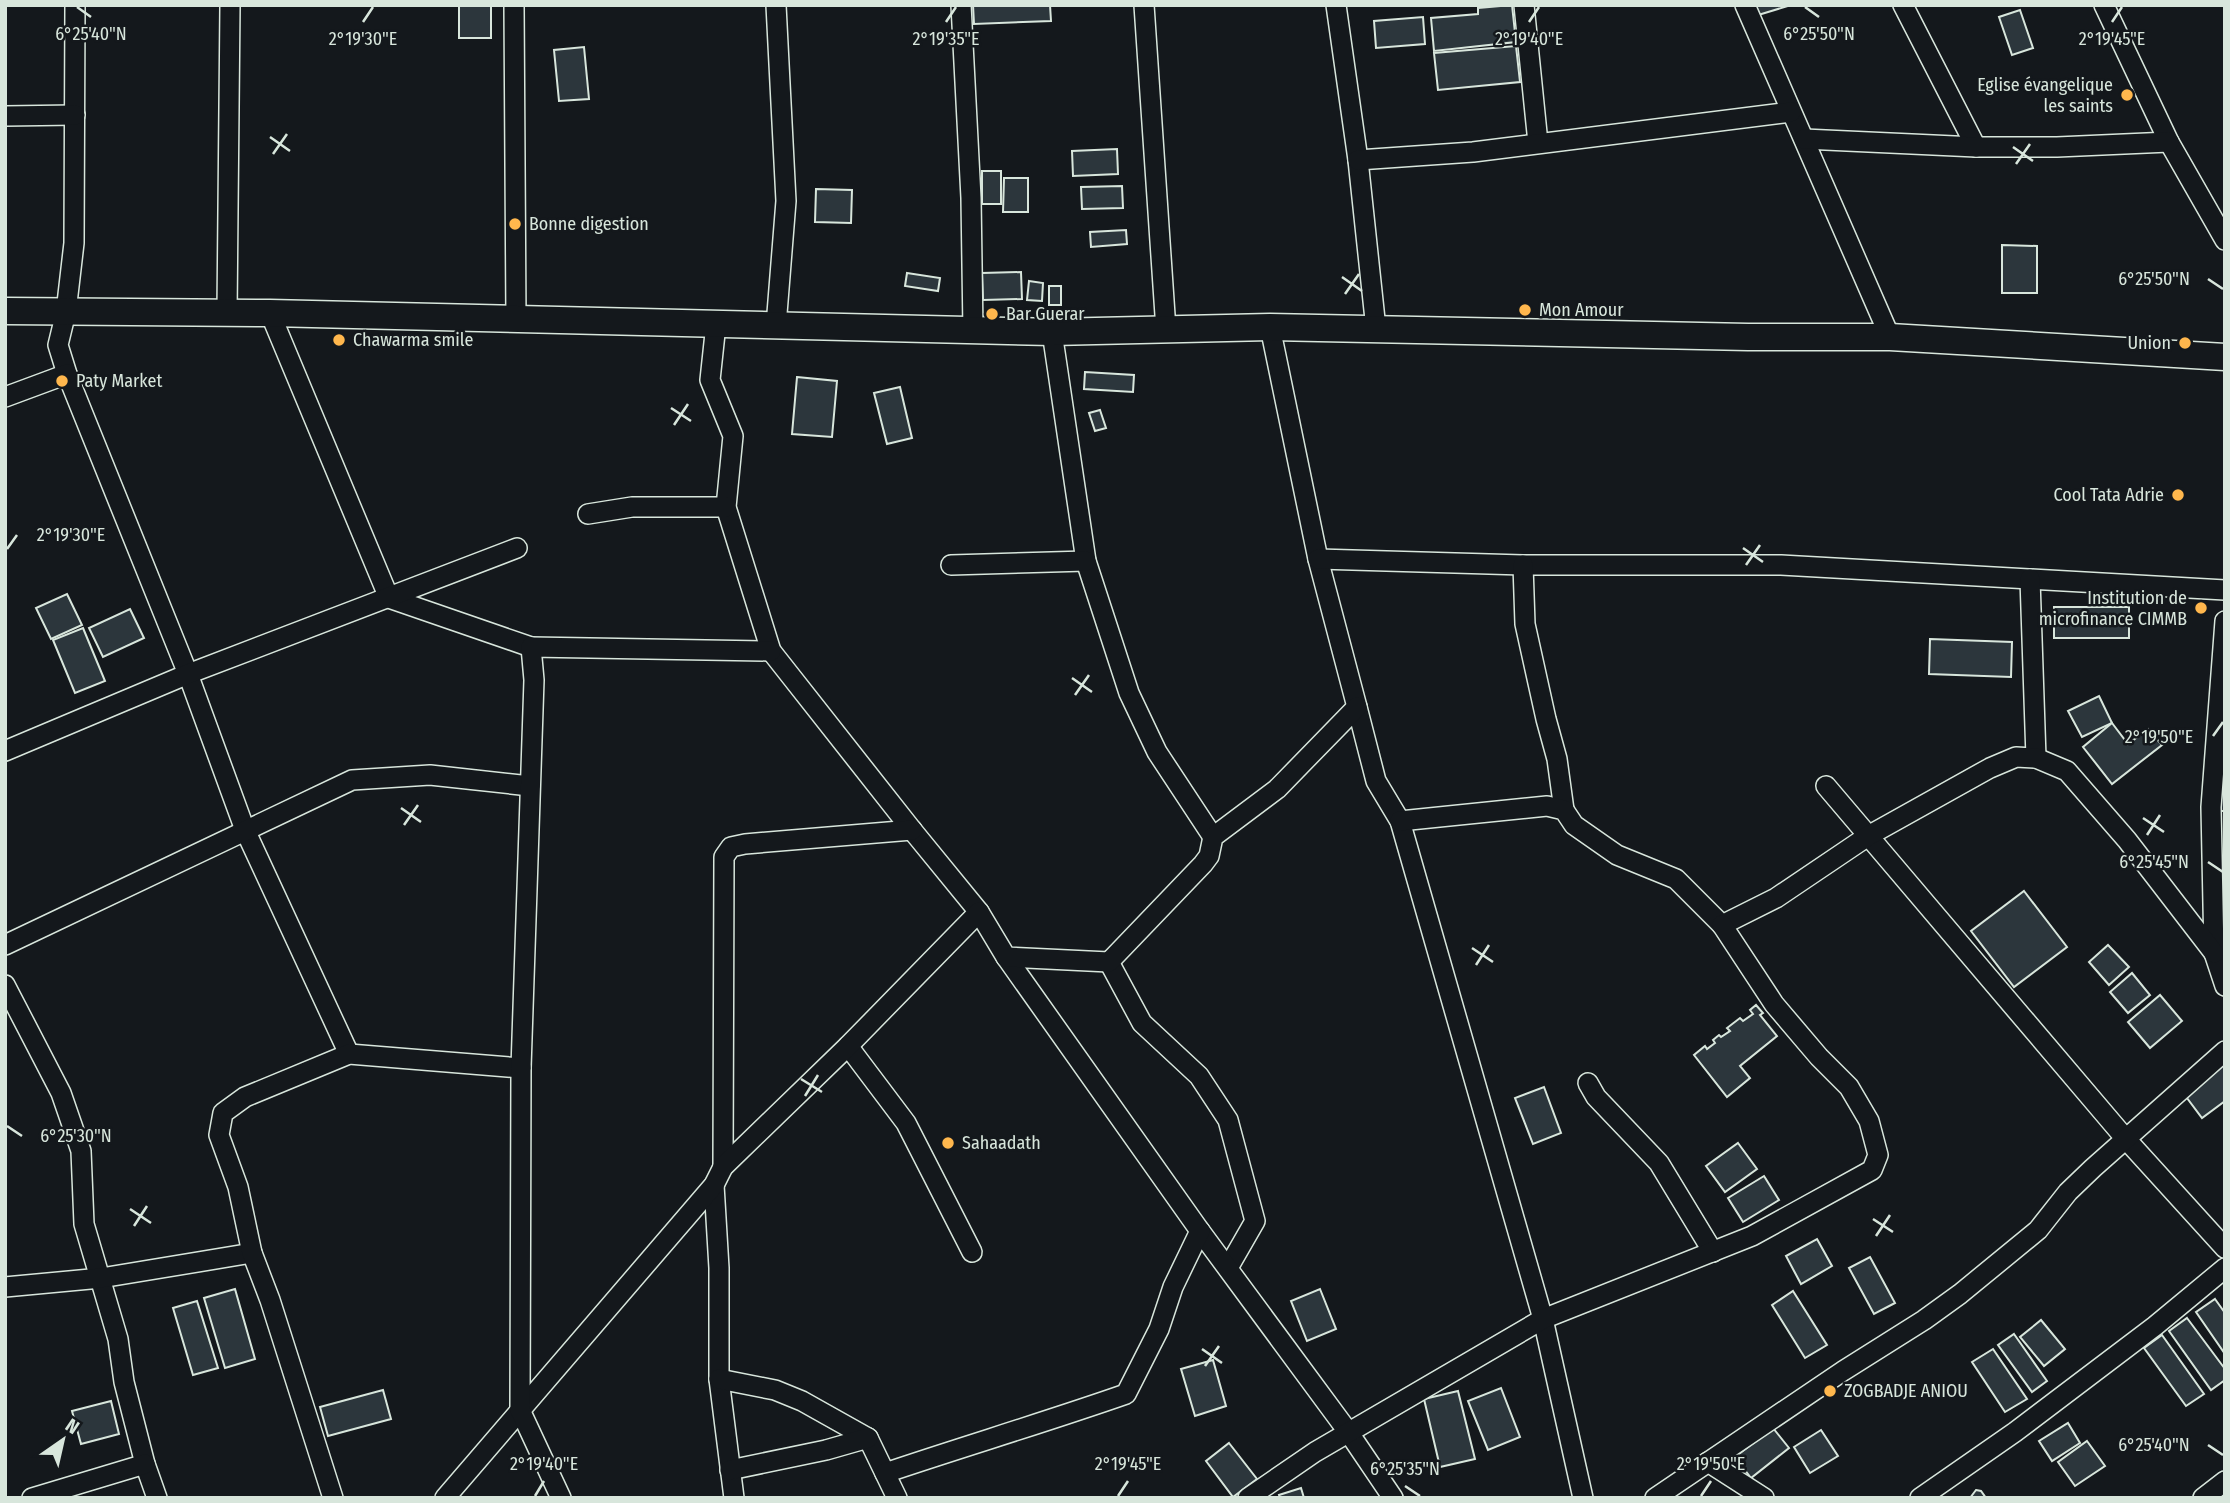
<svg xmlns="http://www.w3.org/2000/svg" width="2230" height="1503" font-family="'Fira Sans Condensed',sans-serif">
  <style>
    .building { fill: #2c363c; stroke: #d8e6dc; stroke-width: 2 }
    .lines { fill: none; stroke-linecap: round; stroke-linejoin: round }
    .minor-casing { stroke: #d8e6dc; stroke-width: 22 }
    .secondary-casing { stroke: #d8e6dc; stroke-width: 29 }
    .minor { stroke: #14181c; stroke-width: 19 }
    .secondary { stroke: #14181c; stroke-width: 26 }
    .ticks { fill: none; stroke: #d8e6dc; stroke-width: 2.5 }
    .poi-dot { fill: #ffb74d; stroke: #14181c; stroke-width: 2.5 }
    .labels { text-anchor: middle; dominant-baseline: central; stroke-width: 5; stroke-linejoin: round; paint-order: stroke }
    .poi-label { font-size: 18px; fill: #d8e6dc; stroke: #14181c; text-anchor: start }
    .ticks-label { font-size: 18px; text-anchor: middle; fill: #d8e6dc; stroke: #14181c; stroke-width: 5; stroke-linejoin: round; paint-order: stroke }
  </style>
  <rect width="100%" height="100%" fill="#14181c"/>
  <!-- building -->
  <g class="building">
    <rect x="459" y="5" width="32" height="33"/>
    <polygon points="973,5 1050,5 1051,21 974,24"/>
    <polygon points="1512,5 1516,42 1434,51 1431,18 1478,14 1478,8"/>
    <polygon points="1752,5 1791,5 1755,16"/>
    <polygon points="2020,10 2033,48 2012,55 1999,17"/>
    <polygon points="1423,17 1425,44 1376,48 1374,21"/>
    <polygon points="1516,46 1520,82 1438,90 1434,53"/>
    <polygon points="584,47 589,99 559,101 554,50"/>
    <polygon points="1117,149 1118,174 1073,176 1072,151"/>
    <rect x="982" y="171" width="19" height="33"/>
    <polygon points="1004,178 1028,178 1028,212 1003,212"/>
    <polygon points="1122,186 1123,208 1082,209 1081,187"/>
    <polygon points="816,189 852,190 851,223 815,222"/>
    <polygon points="1126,230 1127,244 1091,247 1090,232"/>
    <polygon points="2002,245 2037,246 2037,293 2002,293"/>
    <polygon points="1021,272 1022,299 983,300 982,273"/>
    <polygon points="907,273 940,278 938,291 905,286"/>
    <polygon points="1029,281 1043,283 1042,301 1027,300"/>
    <rect x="1049" y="286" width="12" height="19"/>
    <polygon points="1085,372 1134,375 1133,392 1084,389"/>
    <polygon points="797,377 837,381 832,437 792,434"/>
    <polygon points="900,387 912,438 887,444 874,393"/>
    <polygon points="1100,410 1106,428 1095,431 1089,413"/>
    <polygon points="67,594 82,625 51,639 36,608"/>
    <rect x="2054" y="607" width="75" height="31"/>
    <polygon points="130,609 144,638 103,657 89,628"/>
    <polygon points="83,628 105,681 75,693 53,640"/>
    <polygon points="1930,639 2012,642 2011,677 1929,674"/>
    <polygon points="2099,696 2112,723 2082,737 2068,711"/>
    <polygon points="2112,723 2128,744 2148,729 2162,745 2112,784 2083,747"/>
    <polygon points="2223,777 2225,777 2225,811 2220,811"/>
    <polygon points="2024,891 2067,947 2014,987 1971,931"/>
    <polygon points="2108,945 2129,967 2109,985 2089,962"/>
    <polygon points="2132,973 2150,995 2128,1013 2110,992"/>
    <polygon points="2160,995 2182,1021 2150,1048 2128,1022"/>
    <polygon points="1756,1005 1763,1013 1760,1015 1777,1036 1740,1066 1750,1078 1727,1097 1694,1055 1705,1046 1707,1049 1715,1043 1713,1040 1719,1035 1721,1037 1730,1031 1727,1028 1740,1018 1743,1021 1753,1014 1750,1010"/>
    <polygon points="2225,1063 2225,1101 2202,1118 2184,1094"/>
    <polygon points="1544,1087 1561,1133 1533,1144 1515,1098"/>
    <polygon points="1738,1143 1757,1169 1725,1192 1706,1166"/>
    <polygon points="1764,1176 1779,1200 1743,1222 1728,1198"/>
    <polygon points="1817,1239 1832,1266 1801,1284 1786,1256"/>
    <polygon points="1870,1257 1895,1303 1874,1314 1849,1268"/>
    <polygon points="235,1289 255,1359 225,1368 204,1298"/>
    <polygon points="1320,1289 1336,1329 1307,1341 1291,1301"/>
    <polygon points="1793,1291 1827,1345 1805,1358 1772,1305"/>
    <polygon points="2215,1299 2225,1313 2225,1354 2196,1312"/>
    <polygon points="197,1301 218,1368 193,1375 173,1308"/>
    <polygon points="2187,1318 2225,1369 2225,1380 2211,1390 2169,1331"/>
    <polygon points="2041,1320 2065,1349 2044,1366 2020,1337"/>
    <polygon points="2014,1334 2047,1381 2032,1392 1998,1345"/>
    <polygon points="2162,1335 2204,1394 2186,1406 2144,1348"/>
    <polygon points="1993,1349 2027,1399 2005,1412 1972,1362"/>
    <polygon points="1213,1360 1226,1406 1195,1416 1181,1369"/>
    <polygon points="1501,1388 1520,1437 1488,1450 1468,1401"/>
    <polygon points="383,1390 391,1419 328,1436 320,1407"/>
    <polygon points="1458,1391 1475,1459 1440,1467 1424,1399"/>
    <polygon points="111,1401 119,1434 81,1444 72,1411"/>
    <polygon points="2068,1423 2080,1443 2052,1461 2039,1441"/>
    <polygon points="1773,1428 1789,1448 1751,1478 1735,1457"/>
    <polygon points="1821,1430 1838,1456 1810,1473 1794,1447"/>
    <polygon points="2087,1441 2105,1466 2075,1486 2058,1462"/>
    <polygon points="1229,1443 1257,1479 1233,1497 1206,1461"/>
    <polygon points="1301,1488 1304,1498 1280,1498 1279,1495"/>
    <polygon points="1976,1490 1981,1491 1986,1498 1970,1498"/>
  </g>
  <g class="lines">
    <defs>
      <g id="minor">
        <polyline points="75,5 74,243 66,312 58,345 67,374 188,674 245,830 349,1054"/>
        <polyline points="514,5 516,320"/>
        <polyline points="961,5 971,198 973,331"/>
        <polyline points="1144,5 1166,330"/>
        <polyline points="1336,5 1358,160 1376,329"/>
        <polyline points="1524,5 1538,143"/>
        <polyline points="1745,5 1890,337"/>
        <polyline points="1903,5 1976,147"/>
        <polyline points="2104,5 2169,142 2225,240"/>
        <polyline points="5,116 75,115"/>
        <polyline points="1804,139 1976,147 2057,147 2169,142"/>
        <polyline points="1358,160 1473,152 1791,112"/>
        <polyline points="227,313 230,5"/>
        <polyline points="270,313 389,598 531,647"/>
        <polyline points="716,324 710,380 733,436 726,507 771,651 912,830 979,912"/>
        <polyline points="776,326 786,201 776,5"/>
        <polyline points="1270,327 1318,559 1357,707 1376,781 1400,821 1543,1319 1583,1498"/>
        <polyline points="1052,332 1086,561 1129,693 1157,752 1213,837"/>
        <polyline points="5,397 67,374"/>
        <polyline points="588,514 632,507 726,507"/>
        <polyline points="1318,559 1523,565 1781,565 2225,590"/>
        <polyline points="951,565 1086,561"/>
        <polyline points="1523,565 1525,624 1546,719 1557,759 1564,810"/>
        <polyline points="2030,579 2036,758"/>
        <polyline points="2225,621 2211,807 2214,953 2225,986"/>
        <polyline points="5,751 188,674 517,548"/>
        <polyline points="1826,786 2125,1138 2225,1248"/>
        <polyline points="1400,821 1547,806 1564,810 1574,825 1617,855 1676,879 1722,925 1776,898 1868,836 1990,768 2016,757 2036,758 2067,771 2127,840 2214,953"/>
        <polyline points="5,945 352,780 430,775 530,786"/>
        <polyline points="1109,962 1142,1023 1199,1076 1228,1120 1255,1221 1228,1268"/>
        <polyline points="5,985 61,1093 81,1151 84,1224 118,1339 124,1382 145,1464 157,1498"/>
        <polyline points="848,1046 906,1123 972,1252"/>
        <polyline points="1588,1083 1596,1097 1659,1163 1713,1252"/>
        <polyline points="723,1167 724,857 731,847 745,844 912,830"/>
        <polyline points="714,1185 719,1268 719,1379 734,1498"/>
        <polyline points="1200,1231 1349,1433 1393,1498"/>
        <polyline points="5,1287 101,1278 252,1253"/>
        <polyline points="719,1379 775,1390 802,1401 868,1438 897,1498"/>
        <polyline points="1708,1462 1764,1498"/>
        <polyline points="730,1470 826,1450 868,1438"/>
        <path d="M885 1473C965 1446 1046 1422 1126 1394L1159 1329 1173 1287 1200 1231 1006 957"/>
        <polyline points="32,1498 145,1464"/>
        <polyline points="333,1498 270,1300 252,1253 238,1187 219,1135 223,1113 245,1097 349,1054 521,1068"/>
        <polyline points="445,1498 714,1185 723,1167 848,1046 979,912 1006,957 1109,962 1203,864 1209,856 1213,837 1277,789 1357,707"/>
        <polyline points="561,1498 520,1410 521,1068 534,680 531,647 771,651"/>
        <polyline points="1248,1498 1315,1452 1543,1319 1752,1236 1872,1170 1878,1155 1869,1121 1849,1087 1819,1057 1774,1004 1722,925"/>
        <polyline points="1655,1498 1843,1371 1924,1320 1960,1294 2038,1230 2068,1192 2093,1168 2225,1051"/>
        <polyline points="1920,1498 2015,1432 2155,1326 2225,1268"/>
        <polyline points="2203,1498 2225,1481"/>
      </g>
      <polyline id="secondary" points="5,311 270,313 1052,332 1270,327 1748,337 1890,337 2225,357"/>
    </defs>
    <!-- minor casing -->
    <use href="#minor" class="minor-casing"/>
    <!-- secondary casing -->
    <use href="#secondary" class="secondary-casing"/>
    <!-- minor -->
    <use href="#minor" class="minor"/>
    <!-- secondary -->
    <use href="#secondary" class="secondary"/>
  </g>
  <!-- ticks -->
  <path class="ticks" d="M77 7 91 17M1805 7 1819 17M363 22 373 7M946 22 956 7M1529 22 1539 7M2112 22 2122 7M270 137 290 151M2013 147 2033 161M273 154 287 134M2016 164 2030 144M1342 277 1362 291M2208 279 2223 289M1345 294 1359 274M671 408 691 421M674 425 688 404M1743 548 1763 562M7 549 17 535M1746 565 1760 545M1072 678 1092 692M1075 695 1089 675M2213 736 2223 722M401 808 421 822M2143 818 2164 832M404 825 418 805M2147 835 2160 815M2208 862 2223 872M1472 948 1493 962M1476 965 1489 945M801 1079 822 1092M805 1096 818 1075M7 1126 22 1136M130 1209 151 1223M1873 1219 1893 1232M134 1226 147 1206M1876 1236 1890 1215M1202 1349 1222 1363M1205 1366 1219 1346M2208 1445 2223 1455M1405 1486 1420 1496M535 1496 544 1481M1118 1496 1128 1481M1701 1496 1711 1481"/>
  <!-- markers -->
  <g class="poi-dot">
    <circle cx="2127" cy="95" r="7"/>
    <circle cx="515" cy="224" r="7"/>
    <circle cx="1525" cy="310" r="7"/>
    <circle cx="992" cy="314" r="7"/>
    <circle cx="339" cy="340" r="7"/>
    <circle cx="2185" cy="343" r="7"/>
    <circle cx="62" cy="381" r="7"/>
    <circle cx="2178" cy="495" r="7"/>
    <circle cx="2201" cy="608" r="7"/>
    <circle cx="948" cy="1143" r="7"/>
    <circle cx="1830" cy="1391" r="7"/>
  </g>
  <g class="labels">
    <!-- poi labels -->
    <g class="poi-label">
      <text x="2113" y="85" text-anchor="end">Eglise évangelique<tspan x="2113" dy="21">les saints</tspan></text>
      <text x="529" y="224">Bonne digestion</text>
      <text x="1539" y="310">Mon Amour</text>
      <text x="1006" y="314">Bar Guerar</text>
      <text x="353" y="340">Chawarma smile</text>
      <text x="2171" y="343" text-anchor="end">Union</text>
      <text x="76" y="381">Paty Market</text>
      <text x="2164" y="495" text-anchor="end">Cool Tata Adrie</text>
      <text x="2187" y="598" text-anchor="end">Institution de<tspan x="2187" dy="21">microfinance CIMMB</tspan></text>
      <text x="962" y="1143">Sahaadath</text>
      <text x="1844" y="1391">ZOGBADJE ANIOU</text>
    </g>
  </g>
  <g class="ticks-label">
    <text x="91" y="40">6°25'40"N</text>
    <text x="1819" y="40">6°25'50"N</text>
    <text x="363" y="45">2°19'30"E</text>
    <text x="946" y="45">2°19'35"E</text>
    <text x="1529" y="45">2°19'40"E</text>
    <text x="2112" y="45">2°19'45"E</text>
    <text x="2154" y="285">6°25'50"N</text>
    <text x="71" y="541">2°19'30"E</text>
    <text x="2159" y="743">2°19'50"E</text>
    <text x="2154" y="868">6°25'45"N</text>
    <text x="76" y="1142">6°25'30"N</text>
    <text x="2154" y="1451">6°25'40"N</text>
    <text x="544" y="1470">2°19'40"E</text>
    <text x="1128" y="1470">2°19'45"E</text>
    <text x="1711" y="1470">2°19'50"E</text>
    <text x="1405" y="1475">6°25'35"N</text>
  </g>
  <!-- border -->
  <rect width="2230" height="1503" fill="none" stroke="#d8e6dc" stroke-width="14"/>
  <!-- north arrow -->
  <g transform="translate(63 1440) rotate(34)" stroke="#14181c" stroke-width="5" paint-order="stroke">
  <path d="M0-5L12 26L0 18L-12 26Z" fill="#d8e6dc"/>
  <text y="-10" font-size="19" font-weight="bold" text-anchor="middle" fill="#d8e6dc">N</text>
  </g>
</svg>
